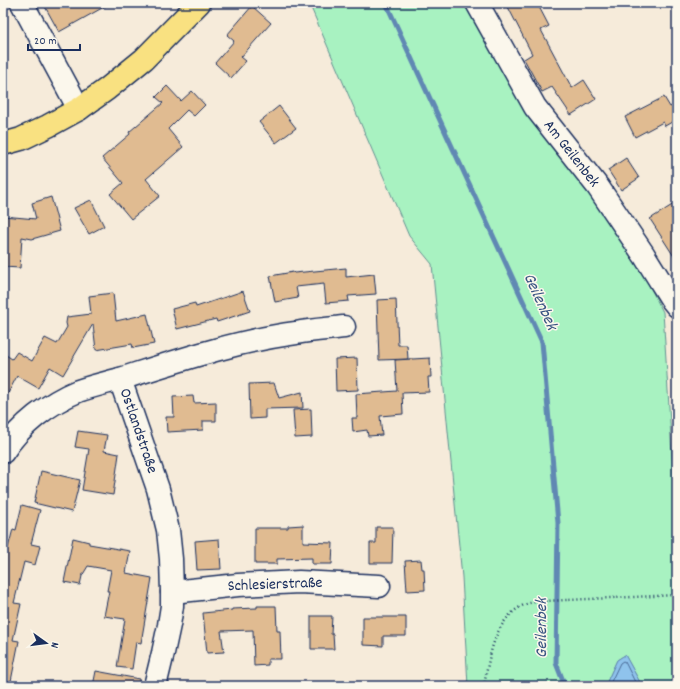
<svg xmlns="http://www.w3.org/2000/svg" width="680" height="689" font-family="Dekko,sans-serif">
  <style>
    .green { fill: #a8f2c1; stroke: #629090 }
    .water { fill: #8fc3ec; stroke: #6188b3 }
    .lines { fill: none; stroke-linecap: round; stroke-linejoin: round }
    .shore { stroke: #496a97; stroke-width: 1 }
    .stream { stroke: #6188b3; stroke-width: 5 }
    .building { fill: #e0bb91; stroke: #1b2f5e }
    .minor-casing { stroke: #1b2f5e; stroke-width: 25 }
    .major-casing { stroke: #1b2f5e; stroke-width: 25 }
    .path { stroke: #1b2f5e; stroke-width: 2.5; stroke-dasharray: 1 3; stroke-linecap: butt }
    .minor { stroke: #fbf7ec; stroke-width: 22 }
    .major { stroke: #f9e181; stroke-width: 22 }
    .labels { text-anchor: middle; dominant-baseline: central; stroke-width: 3; stroke-linejoin: round; paint-order: stroke }
    .street-label { font-size: 16px; fill: #1b2f5e; stroke: #fbf7ec }
    .water-label { font-size: 17px; font-style: italic; fill: #385482; stroke: #fbf7ec }
  </style>
  <rect width="100%" height="100%" fill="#f6ebda"/>
  <filter id="ink" filterUnits="userSpaceOnUse"><feTurbulence type="fractalNoise" baseFrequency=".025" numOctaves="2"/><feDisplacementMap in="SourceGraphic" scale="8" xChannelSelector="R" yChannelSelector="G"/><feConvolveMatrix kernelMatrix="1 2 1 2 8 2 1 2 1" color-interpolation-filters="sRGB"/></filter>
  <g filter="url(#ink)">
    <!-- green -->
    <polygon class="green" points="309,3 470,3 636,260 663,312 676,517 677,686 642,686 625,655 617,660 605,686 468,686 462,577 432,264 409,236"/>
    <!-- water -->
    <polygon class="water" points="625,655 642,686 605,686 617,660"/>
    <g class="lines">
      <!-- shore -->
      <polyline class="shore" points="609,686 620,663 623,661 625,662 637,686"/>
      <!-- stream -->
      <polyline class="stream" points="386,3 542,342 558,523 556,663 565,686"/>
    </g>
    <!-- building -->
    <g class="building">
      <polygon points="43,3 111,3 59,32"/>
      <polygon points="506,3 537,3 549,26 541,30 572,88 584,80 596,99 571,115 552,87 542,92 524,59 532,54"/>
      <polygon points="252,6 271,23 241,57 246,61 231,78 215,63 234,41 227,35"/>
      <polygon points="167,86 181,101 192,91 205,105 194,116 187,110 168,129 183,147 146,179 160,196 131,219 110,194 123,183 102,158 130,134 129,132 163,103 156,97"/>
      <polygon points="664,97 670,107 677,103 677,119 665,126 663,122 635,137 625,117"/>
      <polygon points="279,106 296,128 276,143 259,122"/>
      <polygon points="626,158 639,178 621,190 608,170"/>
      <polygon points="51,197 60,231 32,239 22,237 20,268 3,267 3,216 36,219 32,203"/>
      <polygon points="91,200 104,226 89,234 74,208"/>
      <polygon points="677,202 677,261 650,219"/>
      <polygon points="346,268 346,277 374,274 376,294 348,296 349,301 326,303 324,284 296,287 298,298 275,302 270,276 293,272 294,273"/>
      <polygon points="243,291 250,311 217,322 216,319 177,329 172,309 195,303 196,307"/>
      <polygon points="113,293 116,321 147,314 154,344 133,348 132,344 96,350 93,324 63,375 50,367 38,388 17,376 3,403 3,353 12,359 17,352 32,361 45,338 57,344 67,327 66,323 67,317 91,314 89,296"/>
      <polygon points="396,299 398,345 407,345 408,359 379,360 377,300"/>
      <polygon points="357,358 358,390 336,391 335,359"/>
      <polygon points="430,358 431,377 428,377 429,392 402,393 403,414 380,416 382,435 368,436 367,430 353,432 352,418 357,418 356,394 397,391 395,360"/>
      <polygon points="274,383 279,398 302,392 303,408 265,409 265,418 250,419 249,384"/>
      <polygon points="193,396 194,403 216,402 216,421 203,421 203,430 167,432 166,417 174,417 173,397"/>
      <polygon points="311,409 312,437 295,438 293,410"/>
      <polygon points="78,431 107,435 104,451 119,454 113,495 82,490 89,449 75,447"/>
      <polygon points="41,471 80,480 72,512 34,503"/>
      <polygon points="22,505 40,510 31,544 40,546 35,565 24,562 14,603 21,604 13,640 19,641 10,686 3,686 3,547 8,548 13,529 16,530"/>
      <polygon points="303,525 303,542 333,543 332,564 312,564 312,558 277,559 277,564 255,564 255,528 288,528 288,526"/>
      <polygon points="376,527 393,527 392,563 370,563 370,543 376,543"/>
      <polygon points="73,538 89,542 89,544 130,551 126,573 152,578 141,643 136,642 132,669 117,667 125,619 104,616 109,591 107,591 111,570 88,566 82,576 80,585 64,582"/>
      <polygon points="219,539 221,569 197,570 195,541"/>
      <polygon points="421,560 422,569 424,569 425,590 407,591 405,561"/>
      <polygon points="257,606 276,606 277,631 280,631 281,659 268,659 268,665 254,666 253,630 221,631 224,652 207,653 203,613 232,610 232,609 257,608"/>
      <polygon points="311,616 332,616 331,634 333,634 334,649 311,649"/>
      <polygon points="363,617 406,617 406,636 383,636 383,646 363,645"/>
      <polygon points="96,671 139,679 139,686 93,686"/>
    </g>
    <g class="lines">
      <defs>
        <g id="minor">
          <polyline points="22,3 79,109"/>
          <polyline points="477,3 535,107 598,187 644,255 672,300 677,306"/>
          <path d="M3 452C20 425 49 403 78 391 92 386 106 383 120 379"/>
          <polyline points="172,592 238,585 299,582 379,586"/>
          <path d="M155 686 163 653 169 625 172 606V592L171 559 168 530 158 489 120 379C177 361 236 341 296 333 312 330 328 329 344 327"/>
        </g>
        <polyline id="major" points="3,144 21,139 48,126 79,109 107,89 144,59 199,3"/>
      </defs>
      <!-- minor casing -->
      <use href="#minor" class="minor-casing"/>
      <!-- major casing -->
      <use href="#major" class="major-casing"/>
      <!-- path -->
      <g class="path">
        <polyline points="674,325 677,385"/>
        <path d="M484 686C489 658 494 619 524 605 530 602 538 602 545 601L677 595"/>
      </g>
      <!-- minor -->
      <use href="#minor" class="minor"/>
      <!-- major -->
      <use href="#major" class="major"/>
    </g>
  </g>
  <g class="labels">
    <!-- street labels -->
    <g class="street-label">
      <text transform="translate(571 154) rotate(52)">Am Geilenbek</text>
      <text transform="translate(138 431) rotate(71)">Ostlandstraße</text>
      <text transform="translate(275 585) rotate(-2)">Schlesierstraße</text>
    </g>
    <!-- water labels -->
    <g class="water-label">
      <text transform="translate(539 302) rotate(66)">Geilenbek</text>
      <text transform="translate(543 628) rotate(-90)">Geilenbek</text>
    </g>
  </g>
  <!-- margin -->
  <rect width="680" height="689" fill="none" stroke="#fbf7ec" stroke-width="16"/>
  <rect x="8" y="8" width="664" height="673" fill="none" stroke="#1b2f5e" stroke-width="1.5" filter="url(#ink)"/>
  <!-- north arrow -->
  <g transform="translate(46 643) rotate(104)" stroke="#fbf7ec" stroke-width="3" paint-order="stroke">
  <path d="M0-3L7 15L0 10L-7 15Z" fill="#1b2f5e"/>
  <text y="-6" font-size="11" font-weight="bold" text-anchor="middle" fill="#1b2f5e">N</text>
  </g>
  <!-- scale -->
  <path d="M28 44v6h52v-6" fill="none" stroke="#1b2f5e" stroke-width="2"/>
  <text x="34" y="44" font-size="12" fill="#1b2f5e" stroke="#fbf7ec" stroke-width="3" paint-order="stroke">20 m</text>
</svg>
